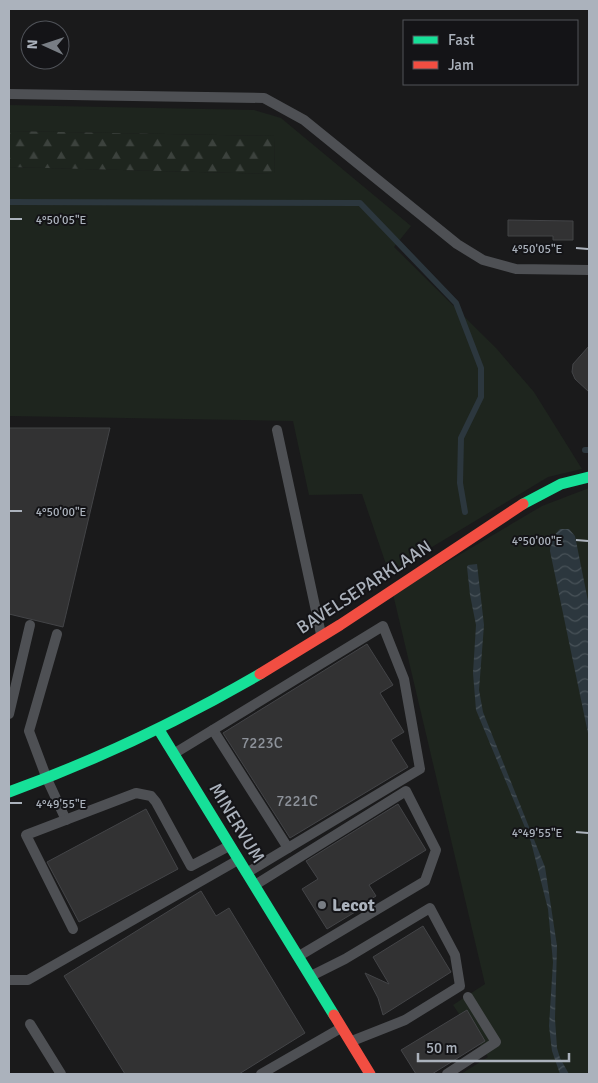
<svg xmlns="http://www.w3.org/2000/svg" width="598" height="1083" font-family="Signika,sans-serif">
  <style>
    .grass { fill: #1e251e }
    .forest { fill: url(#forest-firs) }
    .water { fill: url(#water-waves) }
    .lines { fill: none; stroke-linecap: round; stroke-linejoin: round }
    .stream { stroke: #2c373e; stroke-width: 6 }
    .building { fill: #323233; stroke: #434447 }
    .lane { stroke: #4e5054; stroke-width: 10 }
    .fast { stroke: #16e098; stroke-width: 11 }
    .jam { stroke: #f24e42; stroke-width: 11 }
    .ticks { fill: none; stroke: #abb2bc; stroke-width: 2 }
    .poi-dot { fill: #787d84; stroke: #141417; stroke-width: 2 }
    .labels { text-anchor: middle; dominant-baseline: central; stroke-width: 4; stroke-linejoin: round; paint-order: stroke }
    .number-label { font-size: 15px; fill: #8d929a }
    .street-label { font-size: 18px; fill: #abb2bc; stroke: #141417 }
    .poi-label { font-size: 18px; font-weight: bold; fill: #abb2bc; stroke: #141417; text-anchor: start }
    .ticks-label { font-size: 12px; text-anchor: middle; fill: #abb2bc; stroke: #141417; stroke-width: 4; stroke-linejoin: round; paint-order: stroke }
  </style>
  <defs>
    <pattern id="forest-firs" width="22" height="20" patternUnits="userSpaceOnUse" patternTransform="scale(1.25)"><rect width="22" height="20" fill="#1e251e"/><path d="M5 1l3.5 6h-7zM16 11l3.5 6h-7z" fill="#3c423d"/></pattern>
    <pattern id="water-waves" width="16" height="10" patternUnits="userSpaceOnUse" patternTransform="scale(1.25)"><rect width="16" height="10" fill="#2c373e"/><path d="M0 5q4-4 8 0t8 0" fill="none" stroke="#485258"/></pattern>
  </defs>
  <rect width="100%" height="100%" fill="#1a1a1b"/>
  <!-- grass -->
  <g class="grass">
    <polygon points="9,105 254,110 281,118 411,226 394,247 496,348 534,392 582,469 548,477 389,573 362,494 309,495 293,421 9,416 9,167 274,174 275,136 9,131"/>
    <polygon points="589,488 589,1074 461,1074 488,1057 453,1005 485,984 393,594 542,506"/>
  </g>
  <!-- forest -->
  <polygon class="forest" points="9,131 275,136 274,174 9,167"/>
  <!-- water -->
  <g class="water">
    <polygon points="560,529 569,529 575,536 589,606 589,738 550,551 551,539"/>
    <polygon points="477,564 484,625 479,690 483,712 545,867 557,946 555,1019 557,1048 560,1058 569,1074 560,1074 552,1051 549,1026 553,962 548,909 531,842 476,710 473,673 476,625 470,595 467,567 468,565"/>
  </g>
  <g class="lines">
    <!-- stream -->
    <g class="stream">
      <polyline points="9,202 360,203 456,303 481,368 481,397 461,438 460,483 465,512"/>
      <polyline points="585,450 589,450"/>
    </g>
  </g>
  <!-- building -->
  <g class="building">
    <polygon points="508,220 573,221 573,240 553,240 553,236 508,236"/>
    <polygon points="589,346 589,392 575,379 572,372 573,364"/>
    <polygon points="9,428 110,428 63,627 9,614"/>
    <polygon points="367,644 393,685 380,693 404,732 391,740 408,767 290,838 223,733"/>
    <polygon points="398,804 426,850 369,885 376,896 368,901 370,903 327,929 302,889 318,879 306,861"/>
    <polygon points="146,809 178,869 79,922 47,862"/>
    <polygon points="201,891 216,916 229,908 305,1033 239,1074 125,1074 64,976"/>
    <polygon points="423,926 451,972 383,1015 378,998 365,973 389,984 373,957"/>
    <polygon points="467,1010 485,1041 432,1074 416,1074 401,1050"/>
  </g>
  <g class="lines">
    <!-- lane -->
    <g class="lane">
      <polyline points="9,94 264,98 304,120 457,244 483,260 516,269 589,270"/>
      <polyline points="277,430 321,634"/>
      <polyline points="57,634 29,731 47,779 66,820"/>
      <polyline points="9,714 30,625"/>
      <polyline points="213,730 288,848"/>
      <polyline points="175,753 383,626 404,679 420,769 248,872"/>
      <polyline points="255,885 406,791 436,850 425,881 299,956"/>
      <polyline points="73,929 26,835 136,793 151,796 156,802 191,866 229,846"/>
      <polyline points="311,976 345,959 430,908 455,955 460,986 405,1020 352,1041"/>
      <polyline points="9,980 28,980 238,860"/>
      <polyline points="30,1024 61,1074"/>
      <polyline points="261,1074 341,1028"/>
      <polyline points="447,1074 496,1042 468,997"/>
    </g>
    <!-- fast -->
    <g class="fast">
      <polyline points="523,504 561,484 589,477"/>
      <polyline points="159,730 334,1015"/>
      <path d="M9 792C97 760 179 721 260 674"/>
    </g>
    <!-- jam -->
    <g class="jam">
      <polyline points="260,674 340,625 523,504"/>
      <polyline points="334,1015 370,1074"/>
    </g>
  </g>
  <!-- ticks -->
  <path class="ticks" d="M10 219H22M576 248 588 249M10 511H22M576 540 588 541M10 803H22M576 832 588 833"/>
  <!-- markers -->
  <circle class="poi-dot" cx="322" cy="905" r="5"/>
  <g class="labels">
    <!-- number labels -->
    <g class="number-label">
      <text x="262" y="743">7223C</text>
      <text x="297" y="801">7221C</text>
    </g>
    <!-- street labels -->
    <g class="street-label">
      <text transform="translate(364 587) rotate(-33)">BAVELSEPARKLAAN</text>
      <text transform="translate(237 823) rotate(59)">MINERVUM</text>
    </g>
    <!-- poi labels -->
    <g class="poi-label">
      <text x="332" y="905">Lecot</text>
    </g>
  </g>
  <g class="ticks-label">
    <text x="61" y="224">4°50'05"E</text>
    <text x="537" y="253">4°50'05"E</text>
    <text x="61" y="516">4°50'00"E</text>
    <text x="537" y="545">4°50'00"E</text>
    <text x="61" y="808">4°49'55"E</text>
    <text x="537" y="837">4°49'55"E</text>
  </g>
  <!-- border -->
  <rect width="598" height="1083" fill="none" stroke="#abb2bc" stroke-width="20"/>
  <!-- legend -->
  <rect x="403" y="20" width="175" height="65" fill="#141417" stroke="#505359"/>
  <rect x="413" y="36" width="25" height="8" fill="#16e098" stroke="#505359"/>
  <text x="448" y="45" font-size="15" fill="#abb2bc">Fast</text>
  <rect x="413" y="61" width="25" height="8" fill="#f24e42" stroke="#505359"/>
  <text x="448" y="70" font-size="15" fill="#abb2bc">Jam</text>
  <!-- north arrow -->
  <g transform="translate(45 45) rotate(273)"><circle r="24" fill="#141417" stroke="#505359"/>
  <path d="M0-4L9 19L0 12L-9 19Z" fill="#787d84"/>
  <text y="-8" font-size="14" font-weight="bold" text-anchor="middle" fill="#abb2bc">N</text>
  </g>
  <!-- scale -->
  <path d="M418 1053v8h151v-8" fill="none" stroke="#abb2bc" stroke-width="2.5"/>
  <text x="426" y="1053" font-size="15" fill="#abb2bc" stroke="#141417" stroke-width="4" paint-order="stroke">50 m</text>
</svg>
